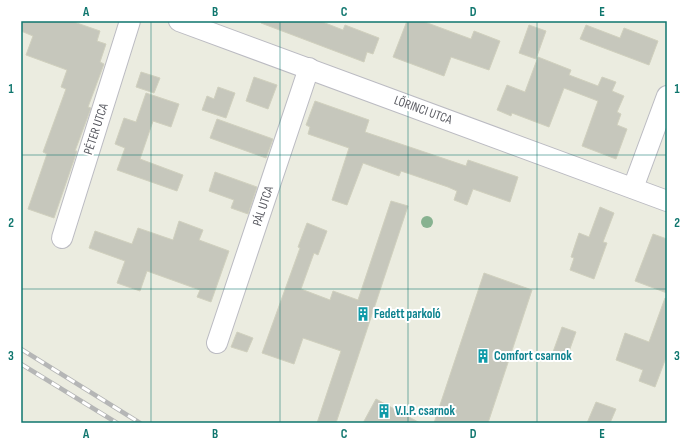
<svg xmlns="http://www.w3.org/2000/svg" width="688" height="444" font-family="'Sofia Sans Condensed',sans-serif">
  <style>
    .building { fill: #c6c7bc; stroke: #d0d0be }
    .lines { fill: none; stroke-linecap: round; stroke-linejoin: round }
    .street-casing { stroke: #bbbbc2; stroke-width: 22 }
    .street { stroke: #fff; stroke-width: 20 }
    .rail-casing { stroke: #b5b6b6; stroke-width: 4.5 }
    .rail { stroke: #fff; stroke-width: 3; stroke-dasharray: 9; stroke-linecap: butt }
    .tree { fill: #87b290 }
    .grid { fill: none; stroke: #0f766e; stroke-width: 1; stroke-opacity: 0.55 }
    .labels { text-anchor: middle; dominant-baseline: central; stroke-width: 4; stroke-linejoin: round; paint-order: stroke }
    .street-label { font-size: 13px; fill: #595a61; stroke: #fff }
    .culture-label { font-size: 13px; font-weight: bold; fill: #0d838f; stroke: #fff; text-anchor: start }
    .neatline { fill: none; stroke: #0f766e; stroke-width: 1.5 }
    .grid-label { font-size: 13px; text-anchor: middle; font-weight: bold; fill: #0f766e }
  </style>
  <rect width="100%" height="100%" fill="#ebece0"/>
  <!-- building -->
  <g class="building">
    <polygon points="21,21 71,21 100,31 97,41 106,44 100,62 104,64 88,107 91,108 75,151 77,151 54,218 28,209 47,154 43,152 66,89 61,87 67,70 26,55 33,36 21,31"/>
    <polygon points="262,21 320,21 343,30 345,25 379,38 373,54 367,52 364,62 261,23"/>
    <polygon points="407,21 422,21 471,39 474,31 500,41 489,70 451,57 444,76 393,57"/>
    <polygon points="529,25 546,31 536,59 519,53"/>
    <polygon points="586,25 620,38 624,28 658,41 649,65 580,39"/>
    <polygon points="538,57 571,70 569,75 598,86 602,77 616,82 612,91 624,96 617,112 621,114 617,125 627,129 616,159 582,146 598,101 564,88 549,127 512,113 511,116 497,110 507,85 525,92"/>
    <polygon points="141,72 160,78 154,93 136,87"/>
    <polygon points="254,77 277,85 268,109 246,101"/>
    <polygon points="218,87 235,93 226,118 202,110 207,96 214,99"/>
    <polygon points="146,93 179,104 171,127 153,121 140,159 183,175 177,191 117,170 125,148 115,144 124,118 136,122"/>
    <polygon points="315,101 369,120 365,132 466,166 468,160 518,177 510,202 473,189 467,205 454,200 457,191 448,187 401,171 399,176 363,163 347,205 332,200 349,148 308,134 310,127 306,125"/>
    <polygon points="217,119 273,139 266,158 210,138"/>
    <polygon points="215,172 257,187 248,214 231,208 234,200 209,191"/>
    <polygon points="391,201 408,206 336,423 317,423 341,351 303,338 294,364 262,353 300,248 298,247 307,223 327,231 318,255 314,253 301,289 330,300 333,291 358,300"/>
    <polygon points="600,207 614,213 603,242 607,243 594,279 570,270 574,258 571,257 579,233 589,237"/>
    <polygon points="179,221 203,230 199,240 229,251 211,302 197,297 200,290 147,271 140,291 117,283 125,261 89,248 95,231 132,244 138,228 173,240"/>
    <polygon points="653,234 667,239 667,293 635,281"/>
    <polygon points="484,273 532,290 488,423 434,423"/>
    <polygon points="665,298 667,299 667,355 655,387 639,381 643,370 616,360 625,333 649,342"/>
    <polygon points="562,327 576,332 567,357 553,352"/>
    <polygon points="237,332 253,338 247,352 231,347"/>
    <polygon points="376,399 420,423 363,423"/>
    <polygon points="596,402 616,409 610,423 587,423"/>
  </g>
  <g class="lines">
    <defs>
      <g id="street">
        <polyline points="179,21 667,201"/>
        <polyline points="633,188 667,96"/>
        <polyline points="62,238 130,21"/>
        <polyline points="217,343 309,68"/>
      </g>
    </defs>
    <!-- street casing -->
    <use href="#street" class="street-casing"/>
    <!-- street -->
    <use href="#street" class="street"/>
    <defs>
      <g id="rail">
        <polyline points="21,349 140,423"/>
        <polyline points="21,364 117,423"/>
      </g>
    </defs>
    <!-- rail casing -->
    <use href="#rail" class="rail-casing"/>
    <!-- rail -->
    <use href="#rail" class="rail"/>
  </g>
  <!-- trees -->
  <circle class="tree" cx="427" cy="222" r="6"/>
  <!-- grid -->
  <path class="grid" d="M151 21V423M280 21V423M408 21V423M537 21V423M21 155H667M21 289H667"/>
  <!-- icons -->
  <defs>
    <symbol id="building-bare" viewBox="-9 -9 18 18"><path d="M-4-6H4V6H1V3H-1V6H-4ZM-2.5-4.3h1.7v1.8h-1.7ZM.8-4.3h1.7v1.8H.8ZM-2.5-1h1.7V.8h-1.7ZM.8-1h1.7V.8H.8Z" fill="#0f9aa8" stroke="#fff" stroke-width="2.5" paint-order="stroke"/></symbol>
  </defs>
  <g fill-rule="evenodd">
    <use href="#building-bare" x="353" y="304" width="20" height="20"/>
    <use href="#building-bare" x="473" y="346" width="20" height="20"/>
    <use href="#building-bare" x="374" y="401" width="20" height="20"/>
  </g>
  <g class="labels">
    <!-- street labels -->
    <g class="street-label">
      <text transform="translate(423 110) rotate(20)">LŐRINCI UTCA</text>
      <text transform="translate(96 129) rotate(-72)">PÉTER UTCA</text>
      <text transform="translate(263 206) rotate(-72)">PÁL UTCA</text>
    </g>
    <!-- culture labels -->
    <g class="culture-label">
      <text x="374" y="314">Fedett parkoló</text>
      <text x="494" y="356">Comfort csarnok</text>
      <text x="395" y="411">V.I.P. csarnok</text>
    </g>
  </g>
  <!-- border -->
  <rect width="688" height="444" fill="none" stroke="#ffffff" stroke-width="44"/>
  <rect x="22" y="22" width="644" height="400" class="neatline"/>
  <g class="grid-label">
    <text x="86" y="16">A</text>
    <text x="215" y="16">B</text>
    <text x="344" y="16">C</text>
    <text x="473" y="16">D</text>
    <text x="602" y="16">E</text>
    <text x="11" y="93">1</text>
    <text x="677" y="93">1</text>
    <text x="11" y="227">2</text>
    <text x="677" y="227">2</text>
    <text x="11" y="360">3</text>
    <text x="677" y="360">3</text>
    <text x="86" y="438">A</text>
    <text x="215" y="438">B</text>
    <text x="344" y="438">C</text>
    <text x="473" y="438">D</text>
    <text x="602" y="438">E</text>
  </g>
</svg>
